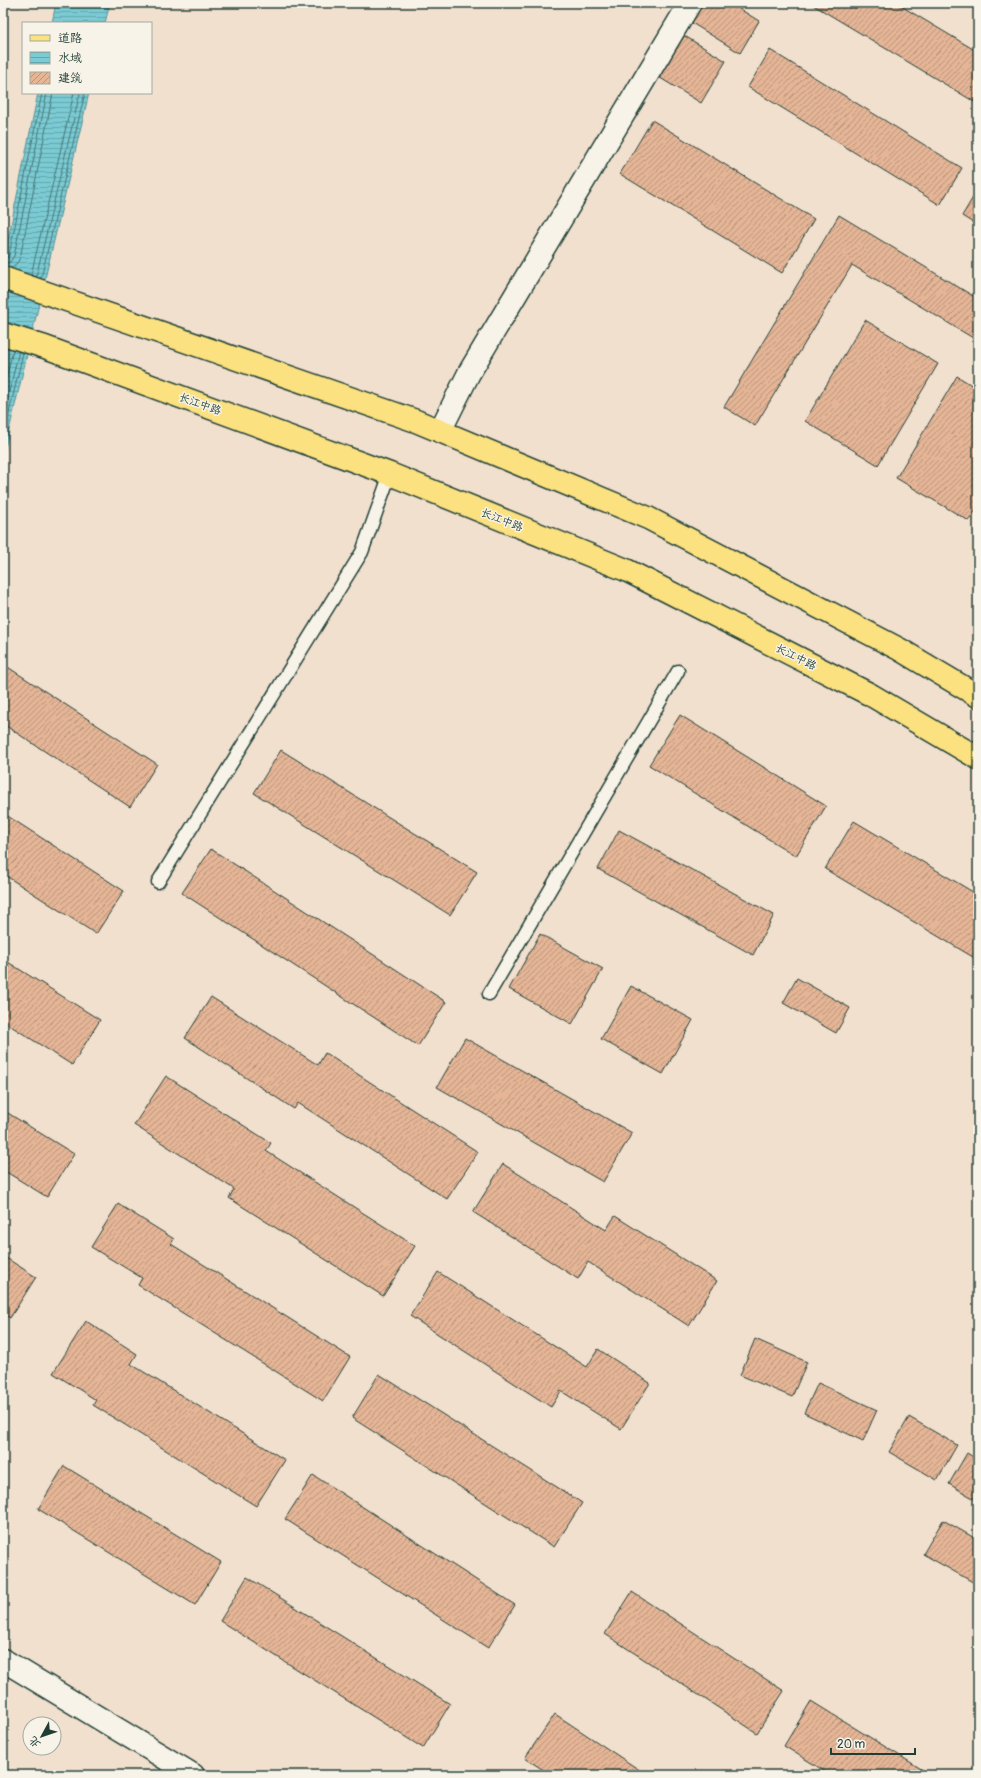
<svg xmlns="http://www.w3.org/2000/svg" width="981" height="1778" font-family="Pangolin,'LXGW WenKai TC',sans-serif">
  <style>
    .water { fill: url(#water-rules); stroke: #569294 }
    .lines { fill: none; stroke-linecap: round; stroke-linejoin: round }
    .shore { stroke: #447674; stroke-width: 1 }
    .building { fill: url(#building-hatch); stroke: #1f3d34 }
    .lane-casing { stroke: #1f3d34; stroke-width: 15 }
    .street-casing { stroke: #1f3d34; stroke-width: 25 }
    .primary-casing { stroke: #1f3d34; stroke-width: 25 }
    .lane { stroke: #f7f3e8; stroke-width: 12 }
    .street { stroke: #f7f3e8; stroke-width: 22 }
    .primary { stroke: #fbe180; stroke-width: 22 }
    .labels { text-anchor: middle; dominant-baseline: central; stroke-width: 3; stroke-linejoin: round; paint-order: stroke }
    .street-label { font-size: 11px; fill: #1f3d34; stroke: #f7f3e8 }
  </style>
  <defs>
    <pattern id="water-rules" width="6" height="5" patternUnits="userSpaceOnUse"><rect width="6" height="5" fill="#7bcbd4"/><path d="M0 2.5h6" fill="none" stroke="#64a6ad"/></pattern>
    <pattern id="building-hatch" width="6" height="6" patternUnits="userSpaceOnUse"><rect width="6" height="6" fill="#e5b596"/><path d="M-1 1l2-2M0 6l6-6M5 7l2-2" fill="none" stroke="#b9947b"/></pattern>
  </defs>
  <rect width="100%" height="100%" fill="#f2e0cf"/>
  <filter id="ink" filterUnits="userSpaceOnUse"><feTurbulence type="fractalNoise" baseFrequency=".025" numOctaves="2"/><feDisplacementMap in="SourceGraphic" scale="8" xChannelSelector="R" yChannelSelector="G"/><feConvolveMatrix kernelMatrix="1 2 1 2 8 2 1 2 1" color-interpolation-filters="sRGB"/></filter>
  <g filter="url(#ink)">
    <!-- water -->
    <g class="water">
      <polygon points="56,3 110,3 105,23 52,23"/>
      <polygon points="38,93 89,93 3,456 3,264"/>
    </g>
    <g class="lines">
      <!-- shore -->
      <g class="shore">
        <polyline points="3,259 7,258 9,255 42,93"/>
        <polyline points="3,264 10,262 14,256 47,93"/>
        <polyline points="11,268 17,263 20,258 53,93"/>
        <polyline points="31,275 74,93"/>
        <polyline points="36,277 80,93"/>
        <polyline points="41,278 85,93"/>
        <polyline points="3,391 13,350"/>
        <polyline points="3,417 19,351"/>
        <polyline points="3,439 23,353"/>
      </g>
    </g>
    <!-- building -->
    <g class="building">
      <polygon points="698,3 730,3 759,21 740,53 687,20"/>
      <polygon points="810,3 896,3 978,52 978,104"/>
      <polygon points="683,35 726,61 701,103 657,76"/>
      <polygon points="770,50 962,168 940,205 748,87"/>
      <polygon points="652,120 814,219 782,273 620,174"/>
      <polygon points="978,189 978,226 962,216"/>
      <polygon points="839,215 978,299 978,341 852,265 755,426 724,407"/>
      <polygon points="865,320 938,364 878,465 805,421"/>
      <polygon points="957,376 978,389 978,506 969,521 896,478"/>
      <polygon points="3,664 157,764 130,807 3,724"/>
      <polygon points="680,715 826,806 796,856 649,765"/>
      <polygon points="281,750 477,872 450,915 254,793"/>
      <polygon points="3,813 124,891 96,934 3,874"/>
      <polygon points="854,821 978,895 978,960 825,869"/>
      <polygon points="619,830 774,915 753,955 598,869"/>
      <polygon points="211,849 446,1002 418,1046 182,893"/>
      <polygon points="540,934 603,969 572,1024 509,989"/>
      <polygon points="3,959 100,1020 72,1065 3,1021"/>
      <polygon points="797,978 850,1008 836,1033 783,1003"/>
      <polygon points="631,986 693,1020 663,1074 601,1039"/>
      <polygon points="211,997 318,1065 325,1053 478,1152 447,1199 298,1103 294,1109 185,1038"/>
      <polygon points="465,1038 632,1133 603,1182 437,1087"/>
      <polygon points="166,1076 271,1143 266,1151 415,1246 383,1296 229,1198 234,1189 134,1125"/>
      <polygon points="3,1110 74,1154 47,1197 3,1170"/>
      <polygon points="503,1164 606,1230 615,1216 717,1281 689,1326 588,1262 578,1279 473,1212"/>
      <polygon points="118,1204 174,1239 171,1244 350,1357 323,1401 138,1285 142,1278 91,1247"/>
      <polygon points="3,1256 36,1277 10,1318 3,1314"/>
      <polygon points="438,1272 587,1367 598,1349 650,1383 621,1429 561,1391 551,1407 410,1316"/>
      <polygon points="86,1321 137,1354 131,1364 285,1460 256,1506 93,1405 96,1400 53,1373"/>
      <polygon points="755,1339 807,1362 792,1397 740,1375"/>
      <polygon points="379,1374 582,1503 554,1547 352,1418"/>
      <polygon points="818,1383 877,1410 863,1441 804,1413"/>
      <polygon points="909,1417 957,1445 937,1480 889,1452"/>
      <polygon points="967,1453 978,1460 978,1501 949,1484"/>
      <polygon points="64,1466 221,1562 195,1605 38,1509"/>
      <polygon points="313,1475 515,1605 488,1648 285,1519"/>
      <polygon points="943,1520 978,1540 978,1585 923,1554"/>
      <polygon points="247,1577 450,1704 423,1748 220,1621"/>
      <polygon points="632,1592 784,1691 757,1733 605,1634"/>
      <polygon points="811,1701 931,1775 831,1775 784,1746"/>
      <polygon points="555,1714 647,1775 551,1775 525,1758"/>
    </g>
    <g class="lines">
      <defs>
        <g id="lane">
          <polyline points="158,882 362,552 390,474"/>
          <polyline points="489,994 678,671"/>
        </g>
        <g id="street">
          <polyline points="440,431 469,373 690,3"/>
          <polyline points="3,1660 193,1775"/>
        </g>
        <g id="primary">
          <polyline points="3,278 416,421 648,518 899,649 978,696"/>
          <polyline points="3,334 45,347 390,474 626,570 871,695 978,758"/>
        </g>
      </defs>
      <!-- lane casing -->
      <use href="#lane" class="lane-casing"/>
      <!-- street casing -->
      <use href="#street" class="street-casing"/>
      <!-- primary casing -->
      <use href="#primary" class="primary-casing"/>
      <!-- lane -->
      <use href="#lane" class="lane"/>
      <!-- street -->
      <use href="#street" class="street"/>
      <!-- primary -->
      <use href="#primary" class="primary"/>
    </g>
  </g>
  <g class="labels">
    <!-- street labels -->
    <g class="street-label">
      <text transform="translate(200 404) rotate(20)">长江中路</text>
      <text transform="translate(502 520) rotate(22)">长江中路</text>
      <text transform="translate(796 657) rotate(27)">长江中路</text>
    </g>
  </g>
  <!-- margin -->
  <rect width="981" height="1778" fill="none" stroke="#f7f3e8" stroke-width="16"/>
  <rect x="8" y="8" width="965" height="1762" fill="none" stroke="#1f3d34" stroke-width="1.5" filter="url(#ink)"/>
  <!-- legend -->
  <rect x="22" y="22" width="130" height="72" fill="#f7f3e8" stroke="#a1aaa0"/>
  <rect x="30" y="35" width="20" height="6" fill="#fbe180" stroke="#a1aaa0"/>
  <text x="58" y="42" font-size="12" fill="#1f3d34">道路</text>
  <rect x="30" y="52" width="20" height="12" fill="url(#water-rules)" stroke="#a1aaa0"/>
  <text x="58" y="62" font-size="12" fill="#1f3d34">水域</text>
  <rect x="30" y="72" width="20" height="12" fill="url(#building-hatch)" stroke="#a1aaa0"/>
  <text x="58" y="82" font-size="12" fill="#1f3d34">建筑</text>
  <!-- north arrow -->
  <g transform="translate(42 1736) rotate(230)"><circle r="19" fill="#f7f3e8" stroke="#a1aaa0"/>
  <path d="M0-3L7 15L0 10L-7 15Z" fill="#1f3d34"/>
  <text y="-6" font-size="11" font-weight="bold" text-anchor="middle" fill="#1f3d34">北</text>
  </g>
  <!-- scale -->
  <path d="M831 1748v6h84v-6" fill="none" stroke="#1f3d34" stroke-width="2"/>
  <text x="837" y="1748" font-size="12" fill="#1f3d34" stroke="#f7f3e8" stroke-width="3" paint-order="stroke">20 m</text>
</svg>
